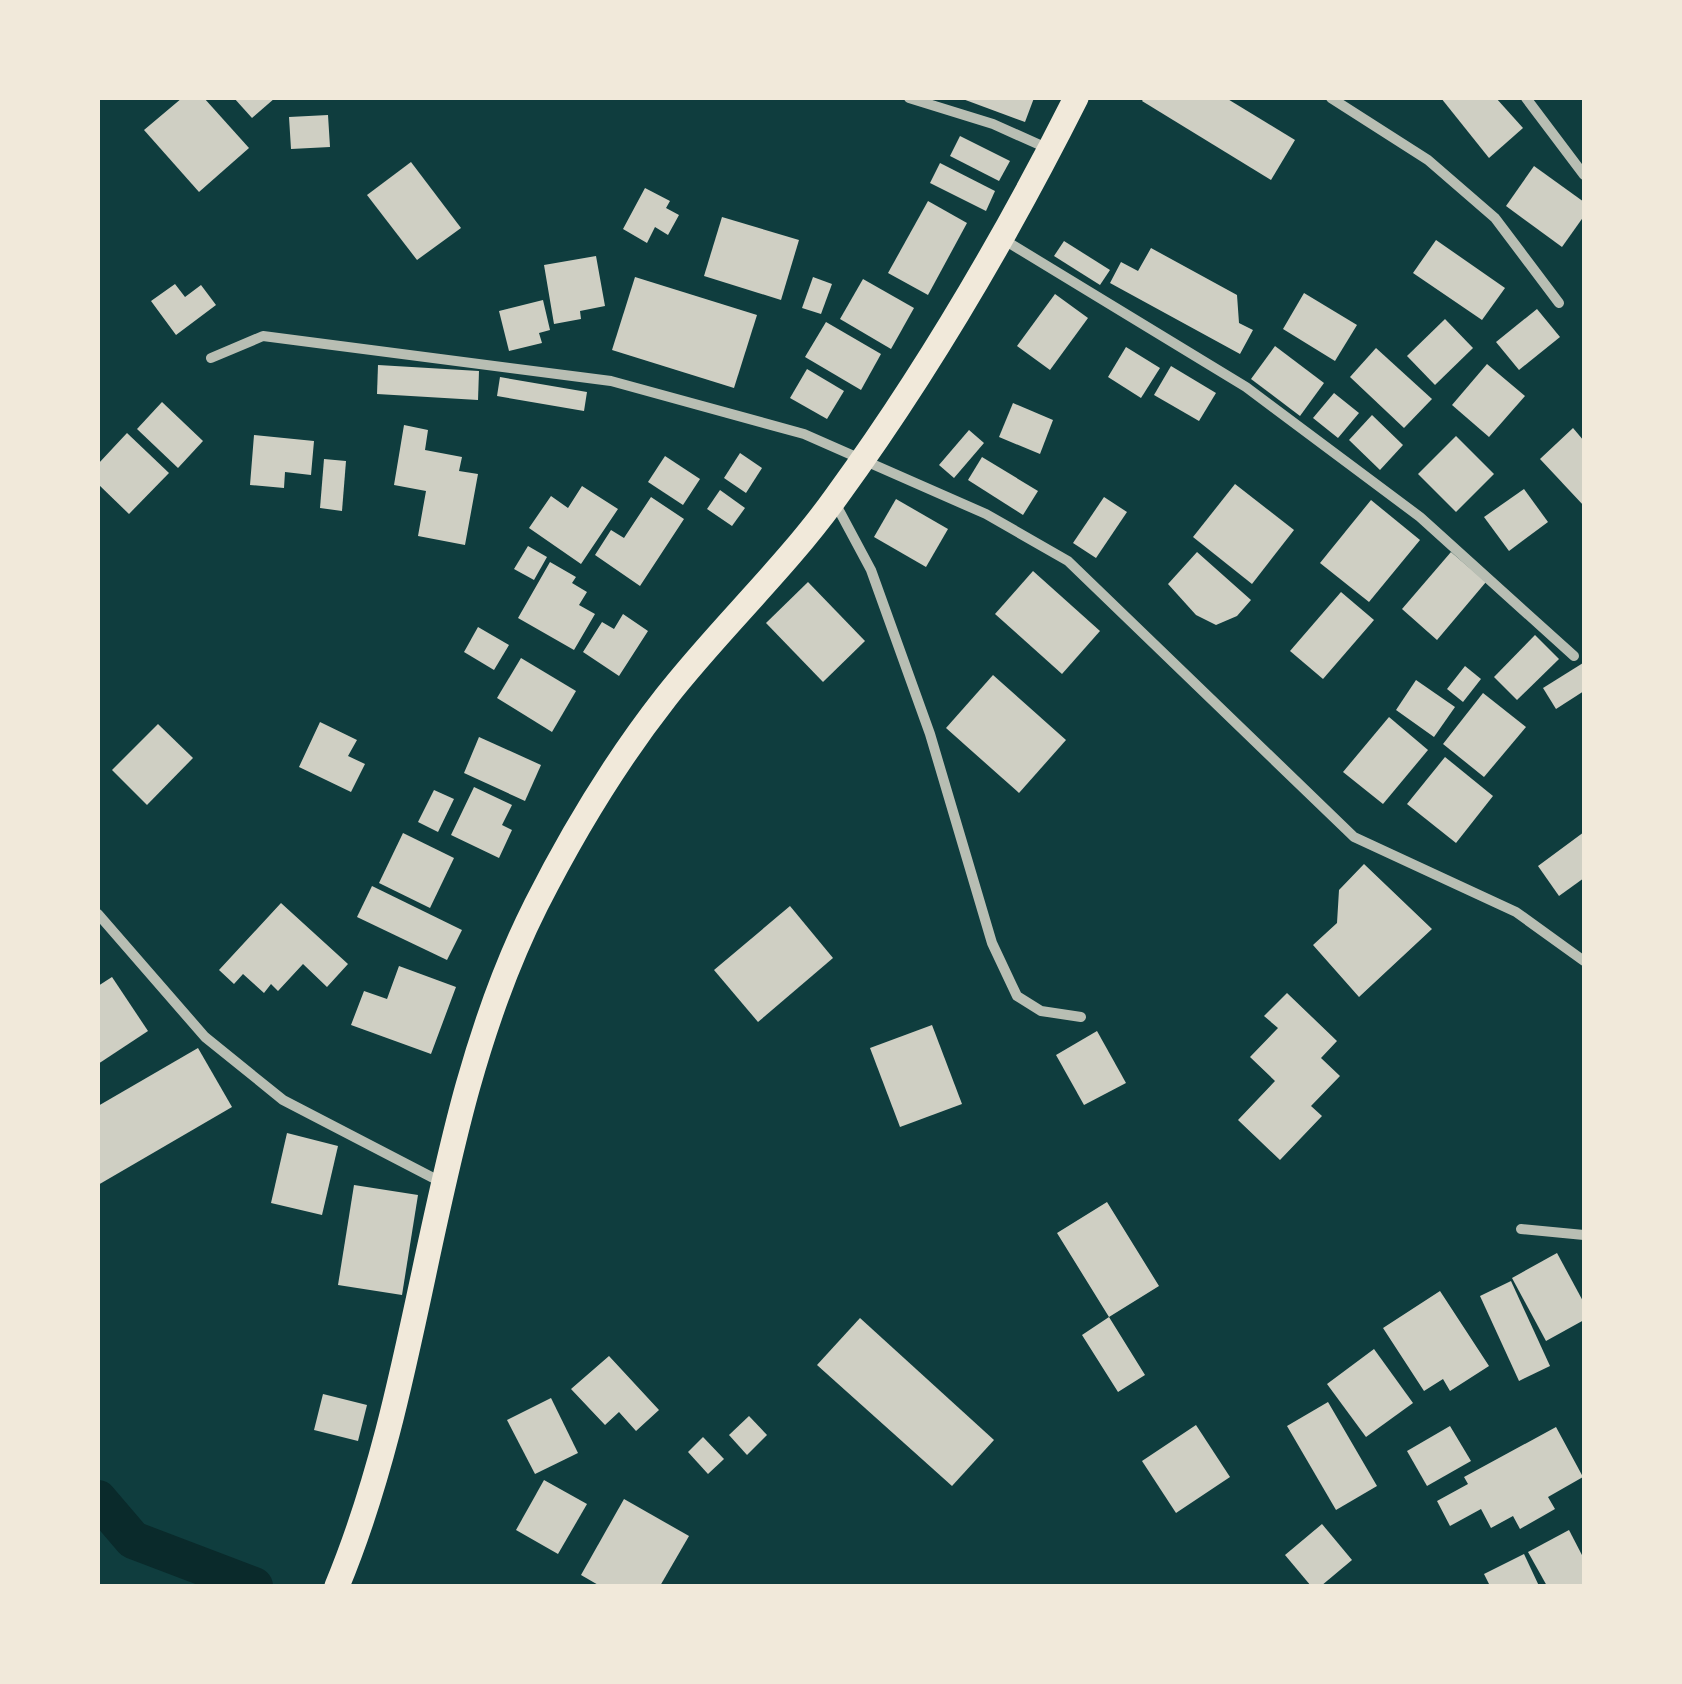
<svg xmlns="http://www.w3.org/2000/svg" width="1682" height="1684" font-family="'Golos Text',sans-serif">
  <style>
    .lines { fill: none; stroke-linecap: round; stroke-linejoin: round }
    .canal { stroke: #0a2a2b; stroke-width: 38 }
    .building { fill: #cfcfc3 }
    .minor { stroke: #b8beb3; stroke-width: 10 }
    .primary { stroke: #f1e9da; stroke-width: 25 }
  </style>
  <rect width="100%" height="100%" fill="#0f3d3e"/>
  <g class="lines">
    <!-- canal -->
    <polyline class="canal" points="98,1499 133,1540 254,1586"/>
  </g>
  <!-- building -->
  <g class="building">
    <polygon points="182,98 204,98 249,148 199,192 144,130"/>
    <polygon points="234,98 275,98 252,118"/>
    <polygon points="960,98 1034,98 1025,122"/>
    <polygon points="1144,98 1226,98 1295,140 1271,180 1142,101"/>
    <polygon points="1441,98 1496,98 1523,128 1489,158"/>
    <polygon points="328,115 330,147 291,149 289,117"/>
    <polygon points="960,136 1010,161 999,181 950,156"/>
    <polygon points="411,162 461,228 417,260 367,195"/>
    <polygon points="940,163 995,191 986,211 930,183"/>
    <polygon points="1534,166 1584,202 1584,216 1562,247 1506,206"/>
    <polygon points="645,188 670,201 666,208 679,215 668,235 655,227 647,243 623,229"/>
    <polygon points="928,201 967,223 928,295 888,273"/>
    <polygon points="722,217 799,240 781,300 704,276"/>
    <polygon points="1436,240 1505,288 1482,320 1413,273"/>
    <polygon points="1064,241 1110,270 1100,285 1054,256"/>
    <polygon points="1151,248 1237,295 1239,323 1253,330 1240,354 1110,283 1121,262 1138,271"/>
    <polygon points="596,256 605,306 580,311 581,319 554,324 544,265"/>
    <polygon points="635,277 757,315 734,388 612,350"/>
    <polygon points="813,277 832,284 821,314 802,308"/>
    <polygon points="863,279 914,308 891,349 840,319"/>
    <polygon points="175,284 185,297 201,285 216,305 176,335 151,301"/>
    <polygon points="1304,293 1357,325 1335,361 1283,329"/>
    <polygon points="1055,294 1088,318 1050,370 1017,346"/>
    <polygon points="543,300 550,330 539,333 542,343 509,351 499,311"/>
    <polygon points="1537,309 1560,337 1519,370 1496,342"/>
    <polygon points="1445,319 1473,348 1435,385 1407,356"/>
    <polygon points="826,322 881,354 861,390 805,357"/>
    <polygon points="1275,346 1324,383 1300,416 1251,379"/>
    <polygon points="1126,347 1160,368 1141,398 1108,377"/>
    <polygon points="1376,348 1432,399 1404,428 1350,377"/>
    <polygon points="1487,364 1525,396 1489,437 1452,405"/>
    <polygon points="378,365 479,371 478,400 377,394"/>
    <polygon points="1171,366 1216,393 1199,421 1154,395"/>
    <polygon points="807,369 844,391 827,419 790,398"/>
    <polygon points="500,377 587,392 584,411 497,396"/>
    <polygon points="1334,393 1359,413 1338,438 1313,418"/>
    <polygon points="162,402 203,441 178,468 137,429"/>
    <polygon points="1013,403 1053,420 1040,454 999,437"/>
    <polygon points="1372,415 1403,445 1380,470 1349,440"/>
    <polygon points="404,425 428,430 425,450 462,457 459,471 478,474 465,545 418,536 426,491 394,485"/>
    <polygon points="1573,428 1584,441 1584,506 1540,459"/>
    <polygon points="969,430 984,443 954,478 939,465"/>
    <polygon points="127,433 169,473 129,514 98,484 98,464"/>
    <polygon points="254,435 314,441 311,475 285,472 284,488 250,485"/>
    <polygon points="1456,436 1494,474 1456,512 1418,474"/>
    <polygon points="740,453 762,468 746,493 724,478"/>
    <polygon points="665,456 700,479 683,505 648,482"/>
    <polygon points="982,457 1038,491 1023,515 968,480"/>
    <polygon points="324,459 346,461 342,511 320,508"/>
    <polygon points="1235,484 1294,530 1252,584 1193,537"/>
    <polygon points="582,486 618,509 581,564 529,528 551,496 568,508"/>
    <polygon points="1524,489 1548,522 1509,551 1484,517"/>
    <polygon points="720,490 745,508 732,526 707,509"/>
    <polygon points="651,497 684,519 640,586 595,555 611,530 624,538"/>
    <polygon points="1104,497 1127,512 1096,558 1073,543"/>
    <polygon points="896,499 948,529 926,567 874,537"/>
    <polygon points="1371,500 1420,540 1369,602 1320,563"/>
    <polygon points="528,546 547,557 534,580 514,569"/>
    <polygon points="1197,552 1251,600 1237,616 1216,625 1196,615 1168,584"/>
    <polygon points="1451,552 1486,582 1437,640 1402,609"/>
    <polygon points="550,562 576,577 572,583 587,592 579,605 595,614 574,650 518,618"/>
    <polygon points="1033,571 1100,631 1062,674 995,614"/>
    <polygon points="808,582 865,641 823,682 766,623"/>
    <polygon points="1341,592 1374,620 1323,679 1290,651"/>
    <polygon points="623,614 648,631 619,676 583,652 602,622 614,629"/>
    <polygon points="478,627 509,645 494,670 464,652"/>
    <polygon points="1535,635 1559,659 1517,700 1494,677"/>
    <polygon points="521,658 576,691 552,732 497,698"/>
    <polygon points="1583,663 1584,691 1556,709 1543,688"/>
    <polygon points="1465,666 1481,679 1463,702 1447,689"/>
    <polygon points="993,675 1066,740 1019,793 946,728"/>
    <polygon points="1416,680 1455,707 1434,737 1396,710"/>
    <polygon points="1483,693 1526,727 1484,777 1443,744"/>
    <polygon points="1389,717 1428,750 1383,804 1343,772"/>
    <polygon points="320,722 357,740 348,756 365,764 351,792 299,767"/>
    <polygon points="158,724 193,758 147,805 112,770"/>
    <polygon points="479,737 541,765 525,801 464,773"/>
    <polygon points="1445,757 1493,796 1456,843 1407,804"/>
    <polygon points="474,787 512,805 502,825 512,830 499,858 451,835"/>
    <polygon points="434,790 454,799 438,832 418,822"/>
    <polygon points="1584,832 1584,878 1559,896 1538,866"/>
    <polygon points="403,833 454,858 430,908 379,883"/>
    <polygon points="1364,864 1432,929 1359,997 1313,945 1337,923 1339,890"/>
    <polygon points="372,886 462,930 447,960 357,917"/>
    <polygon points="281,903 348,964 327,987 303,964 278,991 271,984 264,993 243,974 234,984 219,970"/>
    <polygon points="790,906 833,958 758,1022 714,970"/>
    <polygon points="399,966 456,987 431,1054 351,1025 364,991 387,999"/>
    <polygon points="112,977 148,1031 98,1064 98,986"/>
    <polygon points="1287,993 1337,1041 1321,1058 1340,1076 1311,1106 1322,1116 1280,1160 1238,1120 1275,1081 1250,1057 1278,1028 1264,1016"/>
    <polygon points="932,1025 962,1104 900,1127 870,1048"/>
    <polygon points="1097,1031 1126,1083 1084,1105 1056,1055"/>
    <polygon points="198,1048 232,1107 98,1185 98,1106"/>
    <polygon points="287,1133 338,1146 322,1215 271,1203"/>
    <polygon points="354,1185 418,1195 402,1295 338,1285"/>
    <polygon points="1107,1202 1159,1286 1109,1317 1145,1375 1118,1392 1082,1335 1109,1317 1057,1233"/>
    <polygon points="1557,1253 1584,1303 1584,1320 1546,1341 1512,1278"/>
    <polygon points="1511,1281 1550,1366 1519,1381 1480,1296"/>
    <polygon points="1440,1291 1489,1366 1450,1391 1443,1379 1424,1391 1383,1328"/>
    <polygon points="860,1318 994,1440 952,1486 817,1365"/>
    <polygon points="1374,1349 1413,1403 1366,1437 1327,1384"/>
    <polygon points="609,1356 659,1410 636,1431 619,1412 605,1425 571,1389"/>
    <polygon points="323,1394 367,1405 358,1441 314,1430"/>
    <polygon points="551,1398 578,1453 535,1474 507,1420"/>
    <polygon points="1328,1402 1377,1486 1336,1510 1287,1426"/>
    <polygon points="749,1416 767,1435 747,1455 729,1435"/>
    <polygon points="1196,1425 1230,1477 1176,1513 1142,1461"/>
    <polygon points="1450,1426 1471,1461 1427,1486 1407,1451"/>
    <polygon points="1556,1427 1583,1477 1548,1497 1555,1509 1520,1529 1513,1516 1491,1528 1481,1509 1450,1526 1437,1501 1468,1484 1464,1477"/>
    <polygon points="703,1437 724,1459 708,1474 688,1452"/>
    <polygon points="544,1480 587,1504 558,1554 516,1530"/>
    <polygon points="624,1499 689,1536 660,1586 600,1586 581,1575"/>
    <polygon points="1322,1524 1352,1560 1321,1586 1311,1586 1285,1555"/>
    <polygon points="1569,1530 1584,1559 1584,1586 1547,1586 1528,1552"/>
    <polygon points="1524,1554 1539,1586 1490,1586 1484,1574"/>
  </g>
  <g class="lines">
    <!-- minor -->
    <g class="minor">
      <polyline points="909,98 993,124 1049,149"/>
      <polyline points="1331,98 1428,160 1495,218 1559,303"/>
      <polyline points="1526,98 1584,175"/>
      <polyline points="1001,238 1246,387 1420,517 1574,656"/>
      <polyline points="211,358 263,336 611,381 804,434 986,514 1068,561 1354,837 1516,912 1584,961"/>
      <polyline points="834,501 871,570 930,734 992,943 1017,996 1041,1011 1081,1017"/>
      <polyline points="98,914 205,1037 283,1100 441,1182"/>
      <polyline points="1521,1229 1584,1235"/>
    </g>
    <!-- primary -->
    <path class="primary" d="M337 1586C428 1367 428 1120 536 905 573 832 615 762 666 697 719 629 786 567 836 497 927 372 1007 235 1076 98"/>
  </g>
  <!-- border -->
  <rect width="1682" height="1684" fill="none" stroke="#f1e9da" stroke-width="200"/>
</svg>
